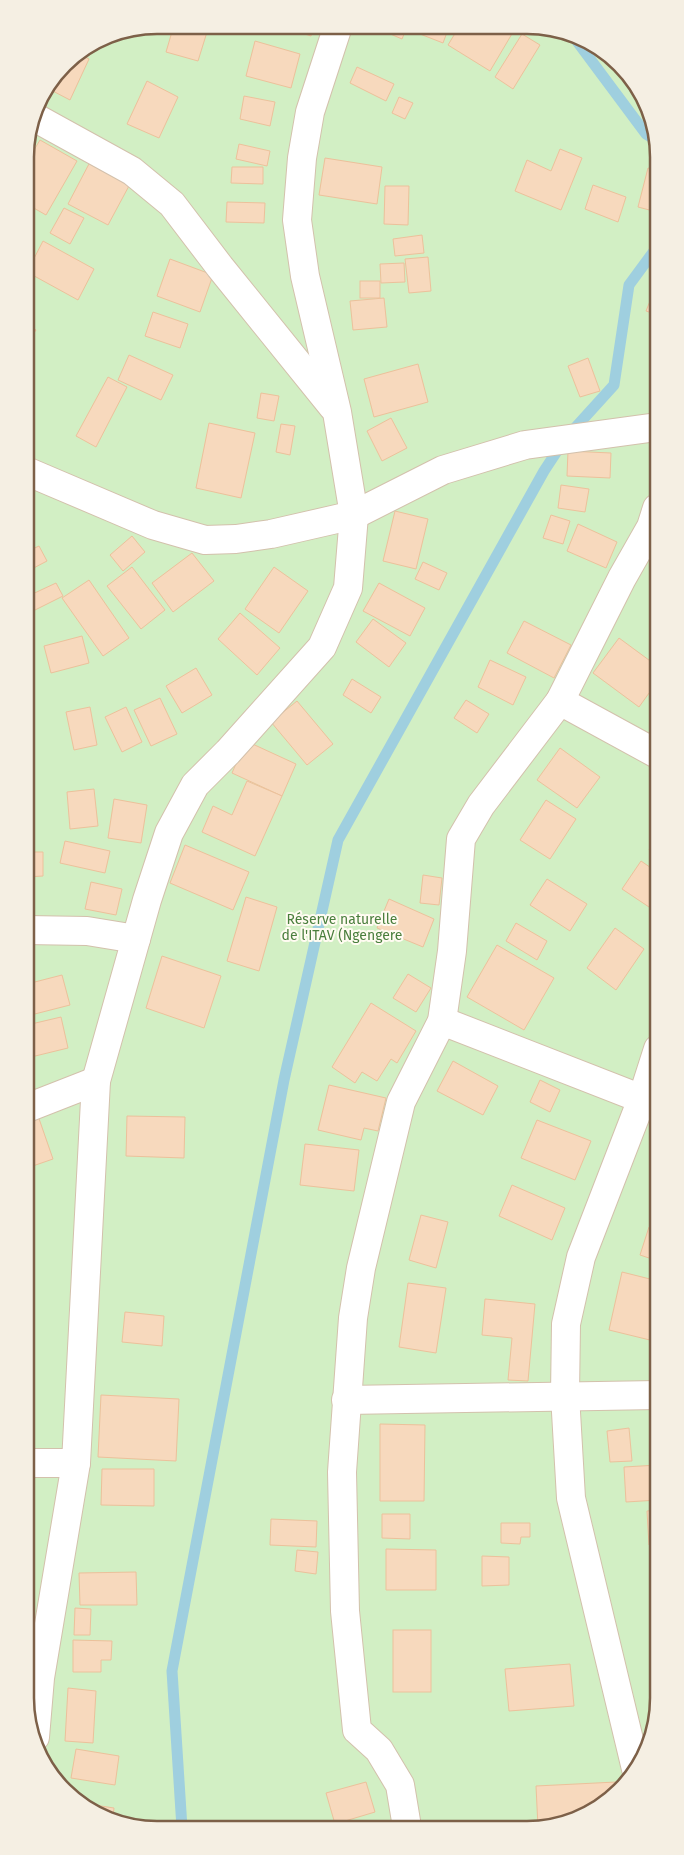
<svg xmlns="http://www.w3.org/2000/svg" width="684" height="1855" font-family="'Fira Sans',sans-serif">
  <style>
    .green { fill: #d2efc4 }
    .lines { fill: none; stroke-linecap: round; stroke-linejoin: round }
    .stream { stroke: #9fcfdf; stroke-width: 11 }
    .building { fill: #f7d9bd; stroke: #ecc19b }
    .minor-casing { stroke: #d3c1ac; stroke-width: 30 }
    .minor { stroke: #fff; stroke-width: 28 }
    .labels { text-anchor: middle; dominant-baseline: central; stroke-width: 4; stroke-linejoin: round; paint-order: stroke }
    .park-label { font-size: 14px; fill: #497e3c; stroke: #fffbf1 }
    .rim { fill: none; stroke: #7d6048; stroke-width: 2.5 }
  </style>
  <rect width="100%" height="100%" fill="#fff8e8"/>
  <!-- green -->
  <polygon class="green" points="157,25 553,28 621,64 656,131 659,1706 649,1748 626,1785 593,1812 553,1827 132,1828 64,1792 28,1724 25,148 38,99 70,58 107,35"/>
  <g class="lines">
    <!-- stream -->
    <g class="stream">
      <polyline points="576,40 646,134 656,140"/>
      <polyline points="182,1828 172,1671 284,1080 338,840 544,471 565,439 614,385 629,285 657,247"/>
    </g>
  </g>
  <!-- building -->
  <g class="building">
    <polygon points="174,25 184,25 207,32 198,61 166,52"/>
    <polygon points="279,26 314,26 311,36"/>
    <polygon points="372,26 407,27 402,39"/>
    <polygon points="417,27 449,27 443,43 415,32"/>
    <polygon points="459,27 516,27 490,71 448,45"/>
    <polygon points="522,34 540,45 513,89 495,77"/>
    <polygon points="255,41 300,54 291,88 246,76"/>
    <polygon points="81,51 79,54 89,59 70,100 47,88 70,58"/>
    <polygon points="357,67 394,84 386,101 350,83"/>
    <polygon points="147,81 178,97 159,138 127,124"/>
    <polygon points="244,96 275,102 270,126 240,119"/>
    <polygon points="399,97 413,103 405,119 392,113"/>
    <polygon points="40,140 77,161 46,215 25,203 25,165"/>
    <polygon points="239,144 270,151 267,166 236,159"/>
    <polygon points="560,149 582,158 561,210 515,191 527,160 551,171"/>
    <polygon points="325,158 382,167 377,204 319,195"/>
    <polygon points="90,162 130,184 108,225 68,204"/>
    <polygon points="232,167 263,167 263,184 231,183"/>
    <polygon points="648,168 656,170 657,212 638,207"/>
    <polygon points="593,185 626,197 618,222 585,209"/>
    <polygon points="385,186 409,186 408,225 384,224"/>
    <polygon points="227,202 265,203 264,223 226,222"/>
    <polygon points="64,208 84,218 70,244 50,233"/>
    <polygon points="422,235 424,253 395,256 393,239"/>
    <polygon points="43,241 94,269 78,300 27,272"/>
    <polygon points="428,257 431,291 409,293 405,259"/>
    <polygon points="170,259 213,275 200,312 157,296"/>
    <polygon points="404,263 405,282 381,283 380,264"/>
    <rect x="360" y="281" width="20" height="17"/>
    <polygon points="657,284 657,315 646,311"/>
    <polygon points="384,298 387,327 353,330 350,301"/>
    <polygon points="153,312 188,324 180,348 145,336"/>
    <polygon points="26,323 36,330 28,342 34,346 26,358"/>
    <polygon points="129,355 173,375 161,400 118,380"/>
    <polygon points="588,358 600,391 580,397 568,366"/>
    <polygon points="418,364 428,402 374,417 364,379"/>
    <polygon points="108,377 127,387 96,447 76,436"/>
    <polygon points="261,393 279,396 274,421 257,418"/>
    <polygon points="391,418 407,448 382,461 367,431"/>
    <polygon points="209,423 255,433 241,498 196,488"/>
    <polygon points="281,424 295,426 290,455 276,452"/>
    <polygon points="568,451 611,453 610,478 567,476"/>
    <polygon points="561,485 589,489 585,512 558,508"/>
    <polygon points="395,511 428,519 416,569 383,561"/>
    <polygon points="551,515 570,521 563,544 543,538"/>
    <polygon points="578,524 617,542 606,568 567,551"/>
    <polygon points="132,536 145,552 123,571 110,555"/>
    <polygon points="39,546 47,561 26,572 26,552"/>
    <polygon points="192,553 214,581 173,612 152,583"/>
    <polygon points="423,562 447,573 439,590 415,579"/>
    <polygon points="132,567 165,610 141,629 107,586"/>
    <polygon points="274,567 308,591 279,633 245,609"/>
    <polygon points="89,580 129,638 103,656 62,598"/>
    <polygon points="56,583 63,596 29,613 26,607 26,597"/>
    <polygon points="379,583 425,608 410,636 363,611"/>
    <polygon points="240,613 280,648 257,675 218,639"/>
    <polygon points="373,619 406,643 389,667 356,642"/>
    <polygon points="524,621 571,645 554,678 507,653"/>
    <polygon points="82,636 89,663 51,673 44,646"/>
    <polygon points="619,638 657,666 657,682 639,707 593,673"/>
    <polygon points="490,660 526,677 513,705 478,687"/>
    <polygon points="196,668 212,695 182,713 166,686"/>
    <polygon points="352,679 381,697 371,713 343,695"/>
    <polygon points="160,698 177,734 151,746 134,710"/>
    <polygon points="466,700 489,714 477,733 454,718"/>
    <polygon points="297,701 333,744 307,765 271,722"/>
    <polygon points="90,707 97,745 74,750 66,712"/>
    <polygon points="126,707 142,742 122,752 105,717"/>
    <polygon points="246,741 296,764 282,796 232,773"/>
    <polygon points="560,748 600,777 577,808 537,780"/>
    <polygon points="247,781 282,796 255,856 202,832 213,806 232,815"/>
    <polygon points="94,789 98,826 70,829 67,792"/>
    <polygon points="114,799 147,805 141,843 108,838"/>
    <polygon points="546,800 576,819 550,859 520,840"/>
    <polygon points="657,835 657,855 649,850"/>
    <polygon points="65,841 110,851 105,873 60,863"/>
    <polygon points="185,845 249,872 233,910 170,883"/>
    <polygon points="26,852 43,852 43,876 26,877"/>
    <polygon points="641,861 657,872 658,913 622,889"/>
    <polygon points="423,875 442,878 439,905 420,903"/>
    <polygon points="547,879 587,904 570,931 530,905"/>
    <polygon points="91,882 122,889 116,915 85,909"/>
    <polygon points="246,897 277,907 259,971 227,961"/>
    <polygon points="389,899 434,919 423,947 377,928"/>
    <polygon points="516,923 547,941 537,960 506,941"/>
    <polygon points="615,928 644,949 616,990 587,968"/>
    <polygon points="497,945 554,978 524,1030 467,997"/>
    <polygon points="162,956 221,976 204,1028 146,1008"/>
    <polygon points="408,974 431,988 416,1012 393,998"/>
    <polygon points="62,975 70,1005 27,1016 27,984"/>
    <polygon points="371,1003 416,1031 397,1063 391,1059 377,1081 362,1072 355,1083 332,1067"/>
    <polygon points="61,1017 68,1048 27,1058 27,1025"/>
    <polygon points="453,1061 498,1086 483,1115 437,1091"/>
    <polygon points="540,1080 560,1090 550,1112 530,1102"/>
    <polygon points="329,1085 386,1098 378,1131 364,1128 361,1140 318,1130"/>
    <polygon points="36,1110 53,1159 27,1168 27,1113"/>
    <polygon points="127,1116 185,1117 184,1158 126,1156"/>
    <polygon points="537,1120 591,1141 575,1180 521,1158"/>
    <polygon points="305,1144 359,1150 354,1191 300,1185"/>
    <polygon points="512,1185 565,1208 552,1240 499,1216"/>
    <polygon points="421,1215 448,1222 436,1268 409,1260"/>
    <polygon points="649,1227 658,1230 658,1261 640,1255"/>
    <polygon points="622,1272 658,1281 658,1342 609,1330"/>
    <polygon points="408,1283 446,1288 436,1353 399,1347"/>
    <polygon points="485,1299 535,1304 528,1381 508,1380 512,1338 482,1335"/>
    <polygon points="125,1312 164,1316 162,1346 122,1342"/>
    <polygon points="101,1395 179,1399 176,1461 98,1457"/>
    <polygon points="380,1424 425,1425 424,1501 380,1501"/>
    <polygon points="629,1428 632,1461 610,1462 607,1431"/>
    <polygon points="658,1465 658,1500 626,1502 624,1467"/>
    <polygon points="102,1469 154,1469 154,1506 101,1505"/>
    <polygon points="658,1510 658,1544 649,1545 647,1511"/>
    <polygon points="382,1514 410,1514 410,1539 382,1538"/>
    <polygon points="271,1519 317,1521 316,1547 270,1545"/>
    <polygon points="501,1523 530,1523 530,1537 521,1537 520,1544 501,1543"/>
    <polygon points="386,1549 436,1550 436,1590 386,1590"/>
    <polygon points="297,1550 318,1552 316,1574 295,1571"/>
    <polygon points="482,1556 509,1557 509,1585 482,1586"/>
    <polygon points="136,1572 137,1605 80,1605 79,1573"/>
    <polygon points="75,1608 91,1609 90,1635 74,1635"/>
    <rect x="393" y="1630" width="38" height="62"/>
    <polygon points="73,1640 112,1641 111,1660 101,1660 101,1672 73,1672"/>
    <polygon points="570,1664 574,1706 509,1711 505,1669"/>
    <polygon points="68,1688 96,1691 93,1743 65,1741"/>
    <polygon points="76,1749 119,1756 115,1785 71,1778"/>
    <polygon points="366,1782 375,1812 335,1824 326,1793"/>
    <polygon points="616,1782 617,1793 593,1812 553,1827 538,1827 536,1786"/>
    <polygon points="88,1804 114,1808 113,1818"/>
  </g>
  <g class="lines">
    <defs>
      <g id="minor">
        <polyline points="34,117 132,171 172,204 220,267 333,407"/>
        <polyline points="26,471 153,525 205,540 236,539 271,534 354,515 443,470 525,445 657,427"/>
        <polyline points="560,701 657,754"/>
        <polyline points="26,930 87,931 136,939"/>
        <polyline points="442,1021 642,1099"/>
        <polyline points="27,1108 96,1081"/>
        <polyline points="346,1400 658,1395"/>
        <polyline points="27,1463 76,1463"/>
        <polyline points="35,1737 40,1678 76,1463 96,1081 147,900 169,833 195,785 228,752 322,647 348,588 354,515 337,412 305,276 297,220 302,158 310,112 338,26"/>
        <polyline points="636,1769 571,1498 565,1395 566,1324 581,1257 642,1099 658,1049"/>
        <polyline points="407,1827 400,1785 379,1750 357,1730 345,1611 342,1472 353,1318 361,1268 401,1102 442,1021 452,951 461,839 481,805 560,701 622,578 651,527 657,508"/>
      </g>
    </defs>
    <!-- minor casing -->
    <use href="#minor" class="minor-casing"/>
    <!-- minor -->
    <use href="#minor" class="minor"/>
  </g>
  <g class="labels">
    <!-- park labels -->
    <g class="park-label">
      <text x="342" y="919">Réserve naturelle<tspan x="342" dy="16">de l'ITAV (Ngengere</tspan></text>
    </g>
  </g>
  <!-- crop -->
  <path d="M0 0H684V1855H0ZM157 34H527A123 123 0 0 1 650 157V1698A123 123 0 0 1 527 1821H157A123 123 0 0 1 34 1698V157A123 123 0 0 1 157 34Z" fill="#f5efe3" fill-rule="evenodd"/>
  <path class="rim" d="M157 34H527A123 123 0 0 1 650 157V1698A123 123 0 0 1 527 1821H157A123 123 0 0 1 34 1698V157A123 123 0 0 1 157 34Z"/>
</svg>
